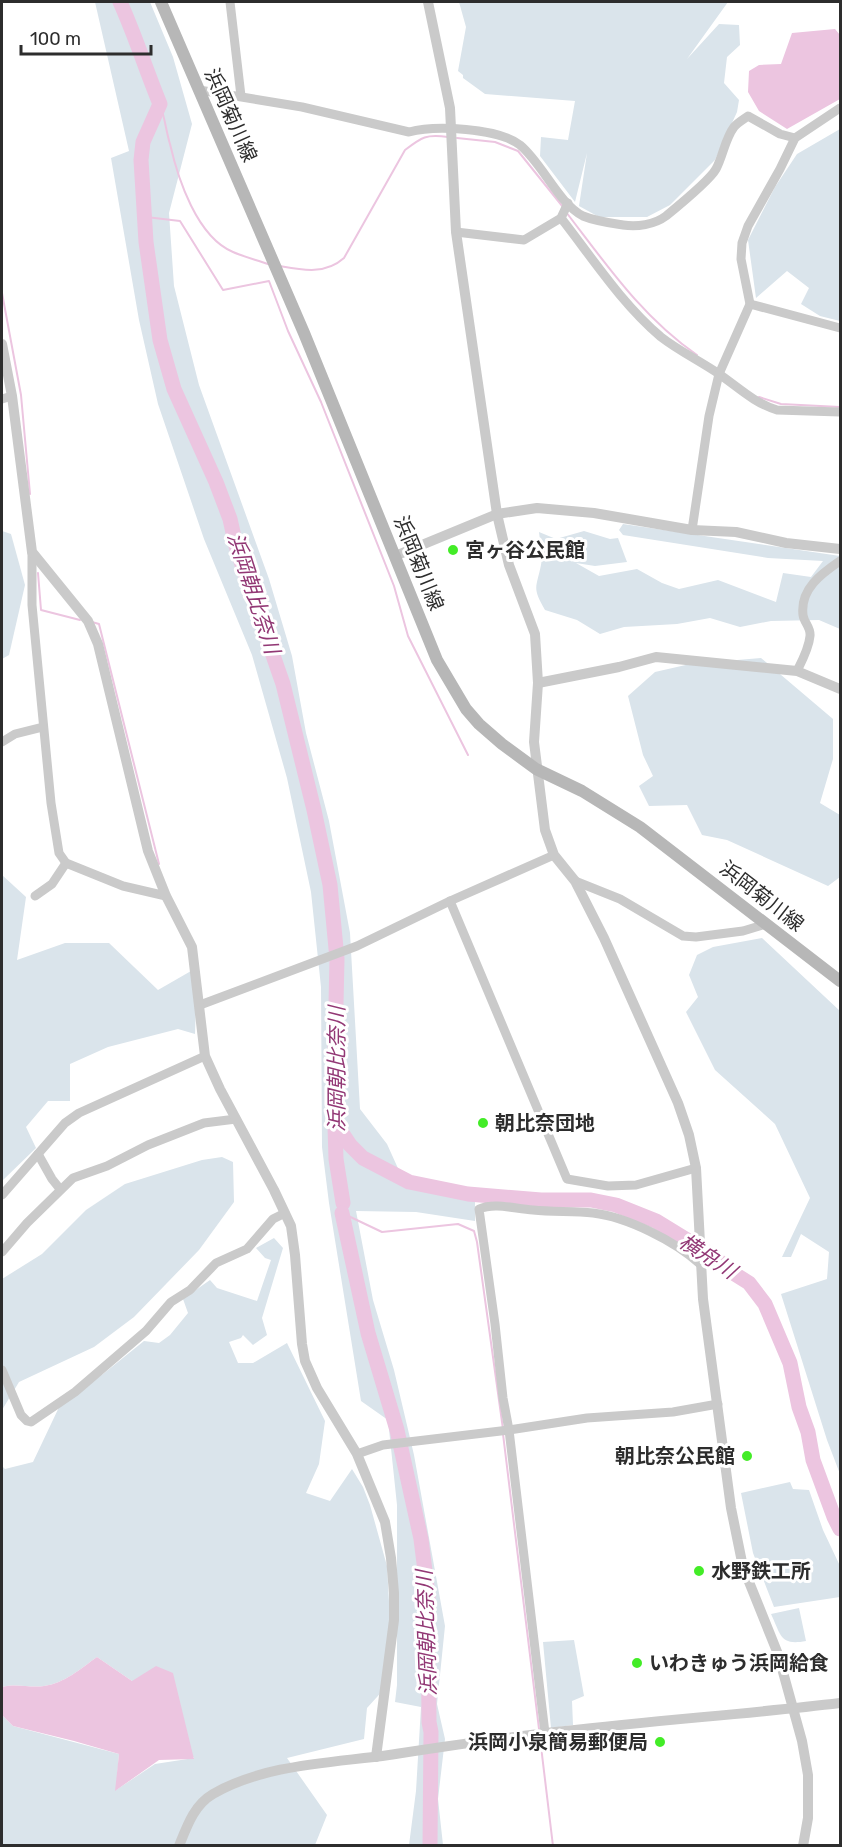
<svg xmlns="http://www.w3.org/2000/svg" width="842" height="1847" font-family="Rubik,'Noto Sans JP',sans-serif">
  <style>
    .green { fill: #dae4eb }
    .water { fill: #ecc5e0 }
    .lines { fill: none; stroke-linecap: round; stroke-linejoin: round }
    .stream { stroke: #ecc5e0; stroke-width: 2 }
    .river { stroke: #ecc5e0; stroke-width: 15 }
    .minor { stroke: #cacaca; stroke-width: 9 }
    .tertiary { stroke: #cacaca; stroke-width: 10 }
    .secondary { stroke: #b7b7b7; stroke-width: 12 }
    .poi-dot { fill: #43ec27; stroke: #fff; stroke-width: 2 }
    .labels { text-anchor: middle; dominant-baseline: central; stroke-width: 6; stroke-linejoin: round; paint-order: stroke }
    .street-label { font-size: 20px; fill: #2d2d2d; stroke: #fff }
    .poi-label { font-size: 20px; font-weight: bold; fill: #2d2d2d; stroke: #fff; text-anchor: start }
    .water-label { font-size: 21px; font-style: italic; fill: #923875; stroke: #fff }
  </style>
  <rect width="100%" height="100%" fill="#fff"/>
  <!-- green -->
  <g class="green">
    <polygon points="95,2 150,2 173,57 192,124 169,213 174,286 199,385 269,579 292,656 306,733 329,821 350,933 360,1109 387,1144 401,1175 475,1199 475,1221 416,1212 356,1211 373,1300 394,1370 414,1455 445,1626 437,1704 445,1739 438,1799 443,1845 409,1845 416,1791 421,1707 395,1702 397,1685 397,1505 388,1420 361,1401 329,1203 322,1147 321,987 311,892 287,778 252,655 204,539 158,404 139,320 111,158 129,151"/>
    <polygon points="459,2 728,2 687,59 719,24 739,25 740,45 727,57 724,83 739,100 737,112 715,160 670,205 647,217 599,217 579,206 587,153 575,202 540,156 541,137 568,140 575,101 485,94 463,78 463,75 458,71 466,27"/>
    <polygon points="840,129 840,321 820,316 801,304 809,288 787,271 756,298 748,240 775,187 797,154"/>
    <path d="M623 524 840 556V629L819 620 771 621 740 627 710 618 677 624 624 627 600 634 577 620 545 610C532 587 536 589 541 565 543 556 540 542 539 532L556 539 584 531 610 539 618 538 627 562 595 566 576 563 599 576 637 569 662 583 679 589 718 580 776 602 783 573 811 577 823 561 768 558 623 535 619 530Z"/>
    <polygon points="2,531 11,534 25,585 9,655 2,659"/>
    <polygon points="761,658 833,719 833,759 820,803 840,815 840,877 828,886 727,840 702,835 687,805 649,806 639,786 653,776 643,755 628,696 655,672 690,664"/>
    <polygon points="2,875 26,897 17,960 65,943 109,943 158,990 191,971 196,1002 195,1034 178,1029 108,1047 70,1064 70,1101 48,1101 26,1127 36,1148 2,1181"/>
    <polygon points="762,938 840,1011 840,1474 827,1440 781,1294 827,1279 829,1252 801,1234 791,1257 782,1257 810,1198 775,1124 715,1070 686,1012 698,997 689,975 697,955 713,947"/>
    <polygon points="222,1157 233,1162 234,1202 199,1250 134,1317 94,1347 19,1382 2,1410 2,1279 42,1254 86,1210 125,1184 202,1160"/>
    <path d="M274 1238 283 1248 262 1318 267 1335 253 1345 243 1335 241 1338 229 1342 238 1363H253L287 1343 325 1421 319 1464 306 1493 330 1501 352 1469 363 1487 370 1505 387 1566 390 1619 387 1686 367 1708 364 1739 287 1758 327 1815 315 1845H2V1715L13 1726 119 1754 116 1790 155 1764 194 1758 132 1681 97 1657C80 1669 65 1683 44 1686 29 1688 17 1683 2 1687V1466L5 1469 33 1462 61 1403 103 1374 144 1341 159 1343 170 1335 188 1313 183 1299 210 1280 217 1288 257 1301 271 1260 265 1258 256 1248Z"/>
    <polygon points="790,1482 793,1489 809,1490 823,1530 840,1566 840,1597 774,1607 753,1553 741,1493"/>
    <path d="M799 1608 806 1641C780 1646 781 1635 771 1614Z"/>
    <polygon points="574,1640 584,1696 572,1701 573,1725 551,1728 543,1642"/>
  </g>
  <!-- water -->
  <g class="water">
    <polygon points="835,29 840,35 840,99 787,129 759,111 748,92 749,71 759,65 781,64 792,33"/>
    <path d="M97 1657 132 1681 156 1666 173 1673 194 1759 159 1760 115 1791 119 1754 74 1741 13 1726 2 1715V1687C17 1683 29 1688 44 1686 65 1683 80 1669 97 1657Z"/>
  </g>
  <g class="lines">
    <!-- stream -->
    <g class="stream">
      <path d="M160 104C165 118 166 131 170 144 178 179 197 237 233 252 244 257 257 260 268 264"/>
      <polyline points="457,138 495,142 518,151 563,207"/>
      <path d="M566 212C606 264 642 317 697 355"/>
      <polyline points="146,217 180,221 223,290 269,281 288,331 321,402 394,586 408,636 468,755"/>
      <path d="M280 266C302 270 325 275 344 258L405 150C422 137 426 134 448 137"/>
      <polyline points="2,293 21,395 30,494"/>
      <polyline points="759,397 781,404 840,407"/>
      <polyline points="38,573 41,610 80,620"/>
      <polyline points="92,622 99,624 159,864"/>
      <polyline points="343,1203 342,1213 382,1232 458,1224 474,1231 477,1242 503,1429"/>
      <polyline points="503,1434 539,1729"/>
      <polyline points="540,1738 553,1846"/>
    </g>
    <!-- river -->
    <g class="river">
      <path d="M120 2C135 35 146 70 160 104L143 142 141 160 146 242 160 340 174 389 216 482 230 519 236 546 252 595 283 684 314 810 330 885 337 959 334 1094 336 1159 343 1203"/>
      <polyline points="336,1124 350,1145 363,1158 409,1182 468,1194 541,1200 591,1200 616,1205 656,1221 713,1256 733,1273 749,1283 765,1304 790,1363 799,1407 808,1432 813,1460 834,1517 840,1529"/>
      <polyline points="342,1213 368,1333 397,1430 421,1539 428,1595 429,1722 431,1732 430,1846"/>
    </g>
    <!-- minor -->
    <g class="minor">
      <polyline points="230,2 241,96"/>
      <path d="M199 90 302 107 409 132C435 125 498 128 520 145 542 163 559 204 583 216 595 221 610 223 623 225 637 227 654 225 666 216 677 207 710 180 716 169 723 156 725 139 734 127 737 123 744 119 748 116L780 134 795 138"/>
      <path d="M561 218C593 259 622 304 661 337 679 351 700 361 719 374 738 387 754 403 777 410L840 412"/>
      <polyline points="456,232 524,240 561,218 568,203"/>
      <polyline points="750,304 840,328"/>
      <polyline points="2,399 12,396"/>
      <polyline points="692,530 709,416 719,374 750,304 741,259 742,243 748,226 780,169 795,138 840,108"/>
      <polyline points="32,552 32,605 51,803 59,853 66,863 123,886 166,896"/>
      <path d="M797 671C802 661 809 648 810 636 811 627 804 623 803 615 800 589 821 574 840 561"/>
      <polyline points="2,742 15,734 43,727"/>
      <polyline points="575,881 620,899 683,936 696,937 743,931 766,924"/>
      <polyline points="35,896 52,884 66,863"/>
      <polyline points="450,901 567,1179 608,1186 636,1185 696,1168"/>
      <polyline points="200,1005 357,946 450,901 554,855"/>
      <polyline points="38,1154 52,1179 60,1189"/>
      <polyline points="2,1195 65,1123 79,1113 205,1056"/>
      <polyline points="2,1252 27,1223 73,1178 107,1166 148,1145 204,1123 236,1119"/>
      <polyline points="2,1370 21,1415 27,1421 31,1422 75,1392 146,1331 171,1302 190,1290 216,1263 247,1249 273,1219 285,1213"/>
      <polyline points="357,1454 383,1445 509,1430 587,1418 673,1412 718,1404"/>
      <path d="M545 1733 509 1430 503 1398 495 1324 479 1209C495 1202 515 1209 533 1210 553 1212 573 1211 593 1213 627 1217 675 1241 700 1264"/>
    </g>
    <!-- tertiary -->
    <g class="tertiary">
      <polyline points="428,2 450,108 456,232 497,514 509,565 535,634 538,683 534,742 545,830 554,855 575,881 604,938 678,1103 689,1135 696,1168 703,1299 731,1508 743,1567 778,1654 802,1741 808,1775 808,1818 803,1846"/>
      <polyline points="2,344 12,396 32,552 88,621 98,644 148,851 166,896 192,947 205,1056 220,1089 274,1190 291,1226 295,1255 302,1344 305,1361 317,1388 357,1454 385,1522 391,1558 394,1593 394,1620 376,1757"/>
      <polyline points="395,556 497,514 537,508 594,513 692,530 736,532 786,543 840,549"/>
      <polyline points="538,683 619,667 656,657 797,671 840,689"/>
      <path d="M179 1846C187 1826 194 1805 213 1794 265 1764 331 1763 389 1755 448 1746 506 1737 565 1731 657 1720 749 1714 840 1703"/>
    </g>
    <!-- secondary -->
    <polyline class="secondary" points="161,2 304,333 437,660 466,709 479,724 502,744 536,769 582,791 640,827 840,981"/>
  </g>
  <!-- markers -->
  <g class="poi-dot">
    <circle cx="453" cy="550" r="6"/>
    <circle cx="483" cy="1123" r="6"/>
    <circle cx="747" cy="1456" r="6"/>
    <circle cx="699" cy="1571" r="6"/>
    <circle cx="637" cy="1663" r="6"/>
    <circle cx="660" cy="1742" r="6"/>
  </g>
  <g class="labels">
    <!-- street labels -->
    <g class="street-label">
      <text transform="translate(231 115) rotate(66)">浜岡菊川線</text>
      <text transform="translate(419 563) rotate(68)">浜岡菊川線</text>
      <text transform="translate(762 896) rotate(38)">浜岡菊川線</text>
    </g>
    <!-- poi labels -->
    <g class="poi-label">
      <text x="465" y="550">宮ヶ谷公民館</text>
      <text x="495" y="1123">朝比奈団地</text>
      <text x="735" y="1456" text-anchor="end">朝比奈公民館</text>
      <text x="711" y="1571">水野鉄工所</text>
      <text x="649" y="1663">いわきゅう浜岡給食</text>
      <text x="648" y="1742" text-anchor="end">浜岡小泉簡易郵便局</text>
    </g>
    <!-- water labels -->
    <g class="water-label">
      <text transform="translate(254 593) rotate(72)">浜岡朝比奈川</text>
      <text transform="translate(336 1069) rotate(-90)">浜岡朝比奈川</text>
      <text transform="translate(708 1256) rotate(33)">横舟川</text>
      <text transform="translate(426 1633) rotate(-92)">浜岡朝比奈川</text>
    </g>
  </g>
  <!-- border -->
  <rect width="842" height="1847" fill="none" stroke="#2d2d2d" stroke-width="6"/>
  <!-- scale -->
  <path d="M21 45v9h130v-9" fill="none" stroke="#2d2d2d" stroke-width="3"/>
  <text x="30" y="45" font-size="18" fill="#2d2d2d" stroke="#ffffff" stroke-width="4.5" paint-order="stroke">100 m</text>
</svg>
